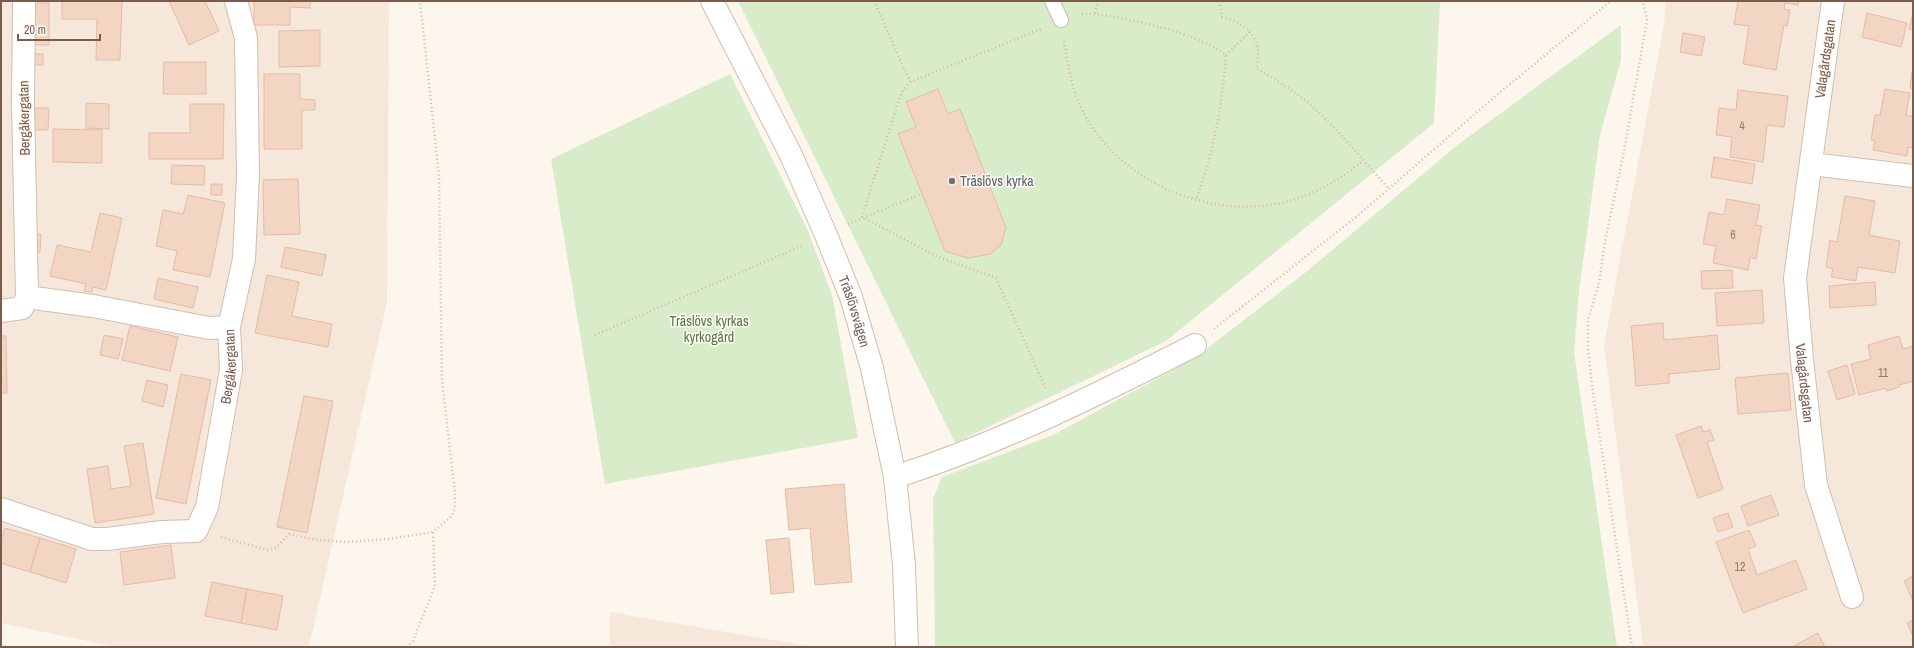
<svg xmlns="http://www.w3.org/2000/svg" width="1914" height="648" font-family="'Archivo Narrow',sans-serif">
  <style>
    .residential { fill: #f5e8da }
    .green { fill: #d8ecc9 }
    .building { fill: #f3d5c3; stroke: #e6bba3 }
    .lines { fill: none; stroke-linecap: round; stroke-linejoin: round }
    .service-casing { stroke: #d1beb0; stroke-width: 16 }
    .minor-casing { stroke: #d1beb0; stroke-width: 24 }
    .tertiary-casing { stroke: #d1beb0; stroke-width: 24 }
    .path { stroke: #d9b8a5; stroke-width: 2.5; stroke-dasharray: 1 3; stroke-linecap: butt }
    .service { stroke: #fff; stroke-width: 14 }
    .minor { stroke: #fff; stroke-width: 22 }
    .tertiary { stroke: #fff; stroke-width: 22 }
    .worship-dot { fill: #6b7280; stroke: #fffaf3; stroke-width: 1.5 }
    .labels { text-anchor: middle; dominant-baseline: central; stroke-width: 3; stroke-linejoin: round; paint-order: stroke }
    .number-label { font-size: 12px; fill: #987a6a }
    .street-label { font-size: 14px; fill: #7a5c4d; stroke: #fffaf3 }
    .worship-label { font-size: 14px; fill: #5b616d; stroke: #fffaf3; text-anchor: start }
    .park-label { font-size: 14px; fill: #537a41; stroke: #fffaf3 }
  </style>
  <rect width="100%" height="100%" fill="#fdf6ec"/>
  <!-- residential -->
  <g class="residential">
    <polygon points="1,1 389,1 387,302 309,647 116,647 1,623"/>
    <polygon points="1666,1 1913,1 1913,647 1643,647 1604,345 1664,24"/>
    <polygon points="610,612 814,647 610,647"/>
  </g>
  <!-- green -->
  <g class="green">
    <polygon points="738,1 1440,1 1434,123 1166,341 955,443"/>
    <polygon points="1621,25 1621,60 1600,135 1579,292 1574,352 1617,647 935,647 933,499 942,477 1053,435 1195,358 1306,272 1460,143"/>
    <polygon points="730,74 808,231 832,295 858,438 605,484 551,159"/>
  </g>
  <!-- building -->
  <g class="building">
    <polygon points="62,1 122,1 120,60 96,60 97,19 62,19"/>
    <polygon points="169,1 205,1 219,31 189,45"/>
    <polygon points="254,1 310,1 310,8 290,7 290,25 254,25"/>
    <polygon points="1738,1 1799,1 1798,5 1785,3 1784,9 1790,10 1787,26 1784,25 1776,70 1743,64 1749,26 1734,24"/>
    <polygon points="31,3 49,3 49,45 32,45"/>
    <polygon points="1867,13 1907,23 1901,47 1862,37"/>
    <polygon points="1913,13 1913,30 1909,29"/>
    <polygon points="320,30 320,66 279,67 279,31"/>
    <polygon points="1683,33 1705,37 1701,56 1680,52"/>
    <rect x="34" y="54" width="9" height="11"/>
    <polygon points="164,62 206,62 206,94 163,94"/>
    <polygon points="1912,71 1913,71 1913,89 1910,88"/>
    <polygon points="264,74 300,74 300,99 315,100 315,110 302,110 302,149 264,149"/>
    <polygon points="938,89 948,114 960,109 1006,228 1001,245 990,254 968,258 945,251 898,134 916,127 906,102"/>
    <polygon points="1885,89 1910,93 1906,115 1913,117 1913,148 1908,147 1907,156 1873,150 1875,141 1871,140 1875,115 1880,115"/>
    <polygon points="1738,90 1788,96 1784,127 1767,125 1763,162 1730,157 1732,137 1716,135 1719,108 1736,110"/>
    <polygon points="86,103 109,104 109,129 86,128"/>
    <polygon points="190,104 224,104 223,159 149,159 149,133 190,133"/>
    <polygon points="32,108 49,108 48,130 31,130"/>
    <polygon points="53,129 102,130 102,163 53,162"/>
    <polygon points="1714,157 1755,164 1752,184 1711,177"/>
    <polygon points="172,165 205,166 204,185 171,184"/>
    <polygon points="298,179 300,234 264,235 263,180"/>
    <rect x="211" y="184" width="11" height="11"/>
    <polygon points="188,195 225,203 210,277 173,270 177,251 156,246 163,210 183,214"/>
    <polygon points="1845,196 1875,201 1869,235 1900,241 1895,273 1858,267 1856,281 1831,277 1833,269 1826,267 1830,240 1837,242"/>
    <polygon points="1727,199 1760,205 1756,225 1762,226 1756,259 1750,257 1748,270 1713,263 1716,246 1703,244 1709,212 1724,215"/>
    <polygon points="100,213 122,218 106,290 93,287 92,292 84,291 86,284 50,276 57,245 91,252"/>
    <polygon points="28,234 41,234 40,252 27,252"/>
    <polygon points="285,247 326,255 322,276 281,267"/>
    <polygon points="1732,270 1733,288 1702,289 1701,271"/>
    <polygon points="267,275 299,282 292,316 332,324 328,347 255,333"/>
    <polygon points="158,278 198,287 193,308 154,299"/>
    <polygon points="1875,282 1876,305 1830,308 1829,286"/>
    <polygon points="1762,290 1764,323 1717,326 1715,293"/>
    <polygon points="1663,323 1664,340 1717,335 1720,369 1669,374 1669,383 1636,386 1631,326"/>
    <polygon points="130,326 178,337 170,371 122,360"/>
    <polygon points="104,335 123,339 118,359 100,355"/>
    <polygon points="1,336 6,336 7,393 1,393"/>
    <polygon points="1899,336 1903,349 1913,346 1913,381 1899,385 1899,387 1887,391 1886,388 1859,395 1851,364 1871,359 1868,345"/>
    <polygon points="1847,365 1855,394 1837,400 1828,371"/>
    <polygon points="1788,373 1791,410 1738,414 1735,378"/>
    <polygon points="181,374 211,380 186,504 156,498"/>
    <polygon points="147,380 168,385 163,407 142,401"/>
    <polygon points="304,396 333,401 307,533 277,527"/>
    <polygon points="1701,426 1703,432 1710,430 1714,440 1707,442 1723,489 1698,498 1676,435"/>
    <polygon points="143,443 154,514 95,523 87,469 108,466 111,489 131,486 124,446"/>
    <polygon points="844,484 852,582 815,585 810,528 789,530 785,489"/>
    <polygon points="1771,495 1779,515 1748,526 1741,506"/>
    <polygon points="1728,513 1733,527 1718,532 1713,518"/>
    <polygon points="5,528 40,538 30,572 1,563 1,540"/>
    <polygon points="1749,530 1756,546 1748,549 1757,575 1796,560 1807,589 1743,613 1716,542"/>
    <polygon points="40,538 76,549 66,583 30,572"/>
    <polygon points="789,538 794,592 771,594 766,540"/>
    <polygon points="171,545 175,578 124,585 120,552"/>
    <polygon points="1913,576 1913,601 1904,581"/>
    <polygon points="212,582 247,589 241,623 205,616"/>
    <polygon points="247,589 283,596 277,630 241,623"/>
    <polygon points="1913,620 1913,636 1907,623"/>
    <polygon points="1818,633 1825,647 1792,647"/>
  </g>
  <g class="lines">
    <defs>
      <polyline id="service" points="1052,1 1061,20"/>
      <g id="minor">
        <path id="s1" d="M1833 1 1795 278 1802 360 1816 485 1852 597"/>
        <polyline points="1811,164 1913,176"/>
        <polyline points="27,297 93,306 209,328 229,327"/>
        <polyline points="1,311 22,308 27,297 23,103 24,1"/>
        <path d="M895 477C1000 443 1097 395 1195 345"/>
        <path id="s2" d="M1 509 92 539H107L162 532 196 531 207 507 231 370 229 327 244 259 248 175 246 38 236 1"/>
      </g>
      <g id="tertiary">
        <path id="s3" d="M712 1 791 155 826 235 851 297 872 368 895 477 904 565 907 647"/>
      </g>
    </defs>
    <!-- service casing -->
    <use href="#service" class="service-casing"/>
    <!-- minor casing -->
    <use href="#minor" class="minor-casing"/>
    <!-- tertiary casing -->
    <use href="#tertiary" class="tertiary-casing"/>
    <!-- path -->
    <g class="path">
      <polyline points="874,1 910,82 902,92 897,106 862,217 936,256 996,278 1046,389"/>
      <path d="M1220 1 1222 17C1248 23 1264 40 1256 68 1275 80 1295 91 1312 106 1339 131 1364 161 1389 189"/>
      <polyline points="1095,13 1098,1"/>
      <path d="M1082 14C1100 13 1116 17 1134 21 1167 28 1198 36 1226 55 1222 107 1214 150 1196 200"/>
      <path d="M1064 41C1068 65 1072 92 1084 114 1126 190 1228 228 1309 194 1329 186 1346 174 1363 161"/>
      <polyline points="1226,55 1250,32"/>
      <polyline points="910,82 1041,29"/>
      <polyline points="848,224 919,195"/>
      <polyline points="1214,329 1356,217 1498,94 1611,1"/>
      <polyline points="595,335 804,245"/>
      <polyline points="221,537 268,550 276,548 289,534 318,540 346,542 389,539 433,532 452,516 455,508 455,494 442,380 439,176 420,1"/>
      <polyline points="1,645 12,647"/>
      <polyline points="407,647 413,641 435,586 433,532"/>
      <polyline points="1632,647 1593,393 1588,349 1588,319 1599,284 1605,241 1624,151 1647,20 1643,1"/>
    </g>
    <!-- service -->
    <use href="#service" class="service"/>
    <!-- minor -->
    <use href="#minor" class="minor"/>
    <!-- tertiary -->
    <use href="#tertiary" class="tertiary"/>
  </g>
  <!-- markers -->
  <circle class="worship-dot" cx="952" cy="181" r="4"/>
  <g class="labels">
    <!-- number labels -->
    <g class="number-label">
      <text x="1742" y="126">4</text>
      <text x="1733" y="235">6</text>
      <text x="1883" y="373">11</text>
      <text x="1740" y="567">12</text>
    </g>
    <!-- street labels -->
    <g class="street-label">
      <text transform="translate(1825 59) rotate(-82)">Valagårdsgatan</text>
      <text transform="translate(24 118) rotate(-91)">Bergåkergatan</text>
      <text stroke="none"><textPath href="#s3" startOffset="342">Träslövsvägen</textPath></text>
      <text stroke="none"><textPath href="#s2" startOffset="369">Bergåkergatan</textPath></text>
      <text stroke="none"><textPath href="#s1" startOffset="385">Valagårdsgatan</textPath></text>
    </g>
    <!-- worship labels -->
    <g class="worship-label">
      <text x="960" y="181">Träslövs kyrka</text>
    </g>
    <!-- park labels -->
    <g class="park-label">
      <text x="709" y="321">Träslövs kyrkas<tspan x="709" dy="16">kyrkogård</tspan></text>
    </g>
  </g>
  <!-- border -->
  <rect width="1914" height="648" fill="none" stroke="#7a5c4d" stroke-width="4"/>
  <!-- scale -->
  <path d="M18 34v6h82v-6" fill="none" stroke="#7a5c4d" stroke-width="2"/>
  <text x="24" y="34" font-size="12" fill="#7a5c4d" stroke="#fffaf3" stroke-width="3" paint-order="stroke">20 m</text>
</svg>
